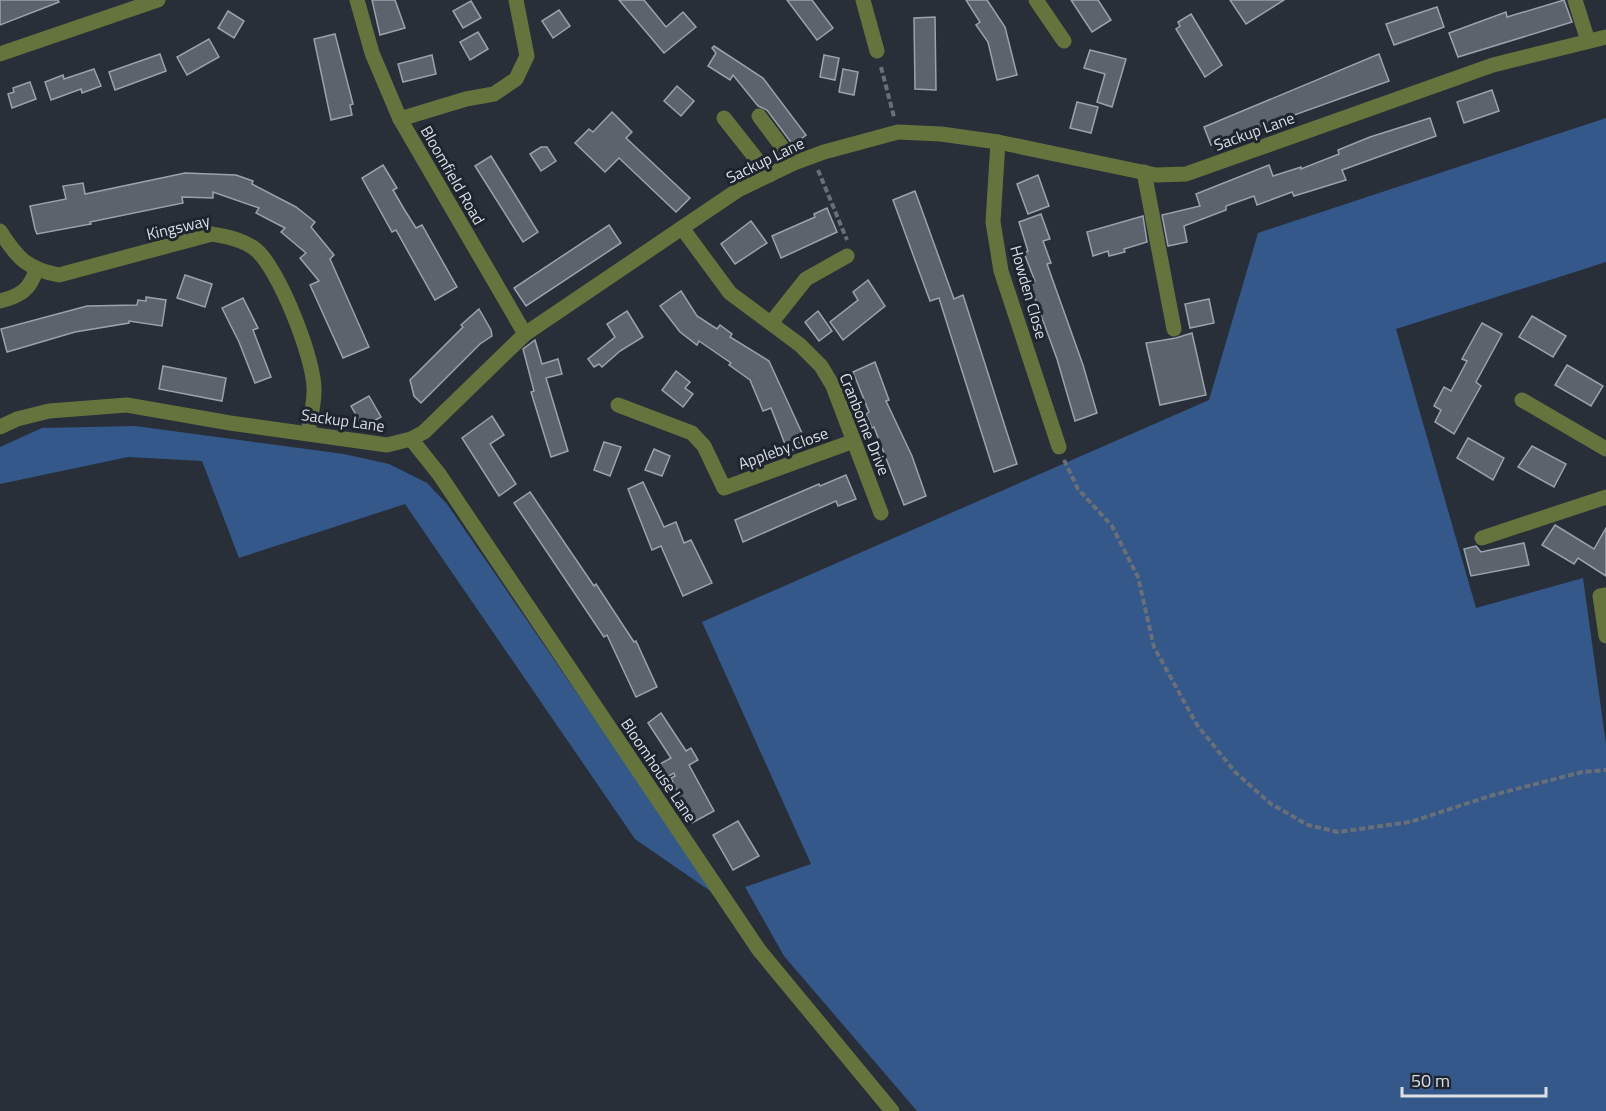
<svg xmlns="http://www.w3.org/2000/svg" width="1606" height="1111" font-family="'Titillium Web',sans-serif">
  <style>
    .green { fill: #34588a }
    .building { fill: #5b636d; stroke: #9aa2ae; stroke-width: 1.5 }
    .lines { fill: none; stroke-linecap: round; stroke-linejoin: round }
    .path { stroke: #696f77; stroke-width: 4; stroke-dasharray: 6 3; stroke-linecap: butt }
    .minor { stroke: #65733d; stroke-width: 15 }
    .labels { text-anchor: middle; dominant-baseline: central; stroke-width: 6; stroke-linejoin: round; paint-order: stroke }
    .street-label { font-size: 16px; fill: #dbdfe6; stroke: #1e252e }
  </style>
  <rect width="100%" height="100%" fill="#282f38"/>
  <!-- green -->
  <g class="green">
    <polygon points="1606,118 1606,262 1396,329 1476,608 1583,578 1606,744 1606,1111 917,1111 784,956 745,887 811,864 702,622 1209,400 1258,233"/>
    <polygon points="135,426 344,454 389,464 427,483 447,504 716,895 635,839 405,504 239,558 202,461 128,457 0,484 0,447 42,428"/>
  </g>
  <!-- building -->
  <g class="building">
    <polygon points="0,0 58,0 59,2 0,25"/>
    <polygon points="372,0 395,0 405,28 380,35"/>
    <polygon points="619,0 644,0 666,27 683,12 696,27 664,53"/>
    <polygon points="787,0 812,0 833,28 817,40"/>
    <polygon points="966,0 987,0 1005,27 1017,75 997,80 988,42 976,25 980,22"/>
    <polygon points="1071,0 1098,0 1111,20 1092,32"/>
    <polygon points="1230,0 1284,0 1246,24"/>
    <polygon points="1564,0 1572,22 1458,57 1449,33 1506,12 1507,17"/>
    <polygon points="471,1 481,18 463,28 453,11"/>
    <polygon points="1437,7 1444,27 1394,45 1386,24"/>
    <polygon points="559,10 570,26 553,38 542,21"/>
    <polygon points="228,11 244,21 234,38 218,28"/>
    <polygon points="1191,14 1222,65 1205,77 1176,29 1180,26 1178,22"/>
    <polygon points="935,17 936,90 915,89 914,18"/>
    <polygon points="478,32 488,49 470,60 460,42"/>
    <polygon points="335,34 353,104 350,105 352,115 331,120 314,39"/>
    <polygon points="209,39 219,57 187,75 177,57"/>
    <polygon points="714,46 763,78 806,135 793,145 767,110 758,106 733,75 730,80 708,66 716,53 712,48"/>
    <polygon points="1090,50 1126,59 1112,107 1097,102 1105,74 1084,68"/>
    <polygon points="160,54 166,71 115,90 109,72"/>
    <polygon points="1379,54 1389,81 1211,145 1204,127"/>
    <polygon points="432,55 436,74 403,82 398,64"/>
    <polygon points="824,55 839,58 835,80 820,77"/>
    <polygon points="94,69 101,86 82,93 81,89 51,100 45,82 63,75 64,79"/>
    <polygon points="843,69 858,72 854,95 839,92"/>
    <polygon points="30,82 36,99 12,108 8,94 14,92 13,88"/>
    <polygon points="677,86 694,101 681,116 664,101"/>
    <polygon points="1492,90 1499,111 1464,123 1457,102"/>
    <polygon points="1077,102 1098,107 1091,133 1070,128"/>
    <polygon points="612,112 632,132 626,138 690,198 676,212 619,158 605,172 575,143 589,129 593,132"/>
    <polygon points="1430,118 1436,136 1342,170 1346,180 1294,196 1292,192 1257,205 1254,196 1226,206 1226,210 1184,226 1187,242 1168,246 1162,215 1200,206 1196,194 1269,165 1273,176 1301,167 1301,169 1339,154 1338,150 1370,137"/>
    <polygon points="541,147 547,147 556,161 541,171 530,154"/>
    <polygon points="491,156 538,232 523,242 475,166"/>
    <polygon points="383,165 397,188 393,190 404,209 416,228 422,225 457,287 435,300 396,230 392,232 362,178"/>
    <polygon points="185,173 236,175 253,181 252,184 296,207 315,222 311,227 334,255 330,259 369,347 343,358 310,285 319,281 300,258 306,253 281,232 285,228 256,213 259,208 213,192 213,198 182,197 183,203 90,222 91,224 37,234 35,229 30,206 66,199 63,186 83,183 85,194"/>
    <polygon points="1038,175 1049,206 1028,214 1017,184"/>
    <polygon points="915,191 954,299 963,295 1017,464 994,472 939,298 930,301 893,200"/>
    <polygon points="827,208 837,232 781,258 772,236 815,217 814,214"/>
    <polygon points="1041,214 1050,239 1043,241 1051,263 1047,264 1083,365 1097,413 1075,421 1057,359 1029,283 1035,281 1024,253 1028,251 1019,222"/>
    <polygon points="1143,216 1147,242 1124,249 1125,252 1109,256 1108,251 1093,256 1087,232"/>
    <polygon points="751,221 767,243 735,264 721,244"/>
    <polygon points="609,225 621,243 526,306 514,288"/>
    <polygon points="185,275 212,284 205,307 177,298"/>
    <polygon points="868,280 885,306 843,340 830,322 858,300 853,292"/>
    <polygon points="681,291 697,316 717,329 720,325 732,334 730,337 769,361 807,444 788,452 771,408 763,411 750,380 729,365 731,363 699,341 697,345 680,332 660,306"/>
    <polygon points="146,297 166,300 162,326 129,321 129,323 75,332 7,352 1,329 87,306 137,305 138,300 146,301"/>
    <polygon points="243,298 258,328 253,330 271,377 255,383 239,342 222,308"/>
    <polygon points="1209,299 1214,323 1190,328 1185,304"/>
    <polygon points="479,309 491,330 492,336 480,344 421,403 414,396 410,380 463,327 461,325"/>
    <polygon points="627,311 643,337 620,351 602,367 599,364 594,367 588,359 615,337 607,324"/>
    <polygon points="818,311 832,331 819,341 805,322"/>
    <polygon points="1532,316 1566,336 1553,357 1519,337"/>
    <polygon points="1482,323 1502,334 1476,382 1481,386 1454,434 1435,422 1441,410 1434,406 1444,387 1451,391 1467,361 1462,359"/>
    <polygon points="1192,333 1206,395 1160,405 1146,343 1176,338"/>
    <polygon points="535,340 542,364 558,359 562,374 546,378 568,451 551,457 531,392 534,391 523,349"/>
    <polygon points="875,362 889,400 886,401 912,456 926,496 904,505 874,427 872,428 866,414 869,412 853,372"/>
    <polygon points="1567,365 1603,386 1591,406 1555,385"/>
    <polygon points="163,366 226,378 222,401 159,389"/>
    <polygon points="676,371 690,382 685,388 693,394 683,407 662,390"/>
    <polygon points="369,396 381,417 363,427 351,406"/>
    <polygon points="492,416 504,435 490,444 516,484 499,496 462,438"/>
    <polygon points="1468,438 1504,458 1493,480 1457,458"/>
    <polygon points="604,442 621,447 610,476 594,470"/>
    <polygon points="1532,446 1566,464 1554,487 1518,467"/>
    <polygon points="654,449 670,456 662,476 645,470"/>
    <polygon points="846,475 856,499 838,506 836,501 743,542 735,520 819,484 820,486"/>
    <polygon points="643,482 664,527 676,522 684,543 691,540 712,583 683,596 661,546 652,550 628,489"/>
    <polygon points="530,492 594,586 596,584 634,642 636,641 657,687 636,697 607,635 604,637 514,503"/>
    <polygon points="1555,525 1594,549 1606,528 1606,576 1578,558 1574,564 1542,545"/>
    <polygon points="1524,543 1529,565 1471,576 1464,549 1476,546 1481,552"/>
    <polygon points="661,713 686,751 691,748 698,760 689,765 714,811 692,823 671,778 675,776 674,773 658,782 651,769 671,758 648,723"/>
    <polygon points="738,821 759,856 733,870 713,835"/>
  </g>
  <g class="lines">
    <!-- path -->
    <g class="path">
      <polyline points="881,67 894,117"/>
      <polyline points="818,170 847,240"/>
      <polyline points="1064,460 1078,489 1112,526 1138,577 1154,647 1197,725 1236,773 1271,804 1308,825 1338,832 1410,822 1493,795 1582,772 1606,770"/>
    </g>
    <!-- minor -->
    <g class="minor">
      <polyline points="357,0 372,53 400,119"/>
      <polyline points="516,0 527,56 516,79 494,94 466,99 400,119 525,334"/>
      <polyline points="863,0 877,51"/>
      <polyline points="1036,0 1064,41"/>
      <polyline points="1575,0 1588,41"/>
      <polyline points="0,54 158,0"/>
      <polyline points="759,116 794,163"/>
      <polyline points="724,118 769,175"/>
      <polyline points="998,142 993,222 1001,271 1059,447"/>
      <polyline points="1144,172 1174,329"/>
      <polyline points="682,228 730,293 800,345 821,366 833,386 881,513"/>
      <path d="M0 231C17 258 27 269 59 275L212 234C227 237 242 239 255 249 278 266 316 362 314 392 314 405 310 419 308 433"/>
      <path d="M0 301C20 296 30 290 36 270"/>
      <polyline points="771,323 806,279 847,256"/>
      <polyline points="1522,400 1606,449"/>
      <polyline points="618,405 692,433 704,446 724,488 854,441"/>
      <polyline points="0,427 17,419 49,411 127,405 230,423 387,445 411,439 424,432 525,334 738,190 794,163 824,152 898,132 941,134 998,142 1156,175 1186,174 1493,65 1606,37"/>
      <polyline points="411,439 439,474 759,950 892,1111"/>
      <polyline points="1482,538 1606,497"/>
      <polyline points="1606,595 1600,596 1606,636"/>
    </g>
  </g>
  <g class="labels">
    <!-- street labels -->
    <g class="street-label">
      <text transform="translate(1254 131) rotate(-20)">Sackup Lane</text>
      <text transform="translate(765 160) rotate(-26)">Sackup Lane</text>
      <text transform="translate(453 175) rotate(60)">Bloomfield Road</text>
      <text transform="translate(178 227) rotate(-13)">Kingsway</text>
      <text transform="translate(1029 292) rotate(74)">Howden Close</text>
      <text transform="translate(343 420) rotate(8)">Sackup Lane</text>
      <text transform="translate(865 424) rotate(68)">Cranborne Drive</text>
      <text transform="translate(783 448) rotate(-20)">Appleby Close</text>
      <text transform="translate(659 770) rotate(56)">Bloomhouse Lane</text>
    </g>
  </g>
  <!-- scale -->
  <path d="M1402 1087v9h144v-9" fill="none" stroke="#dbdfe6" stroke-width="3"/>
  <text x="1411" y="1087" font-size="18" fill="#dbdfe6" stroke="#1e252e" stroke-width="4.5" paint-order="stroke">50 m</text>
</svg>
